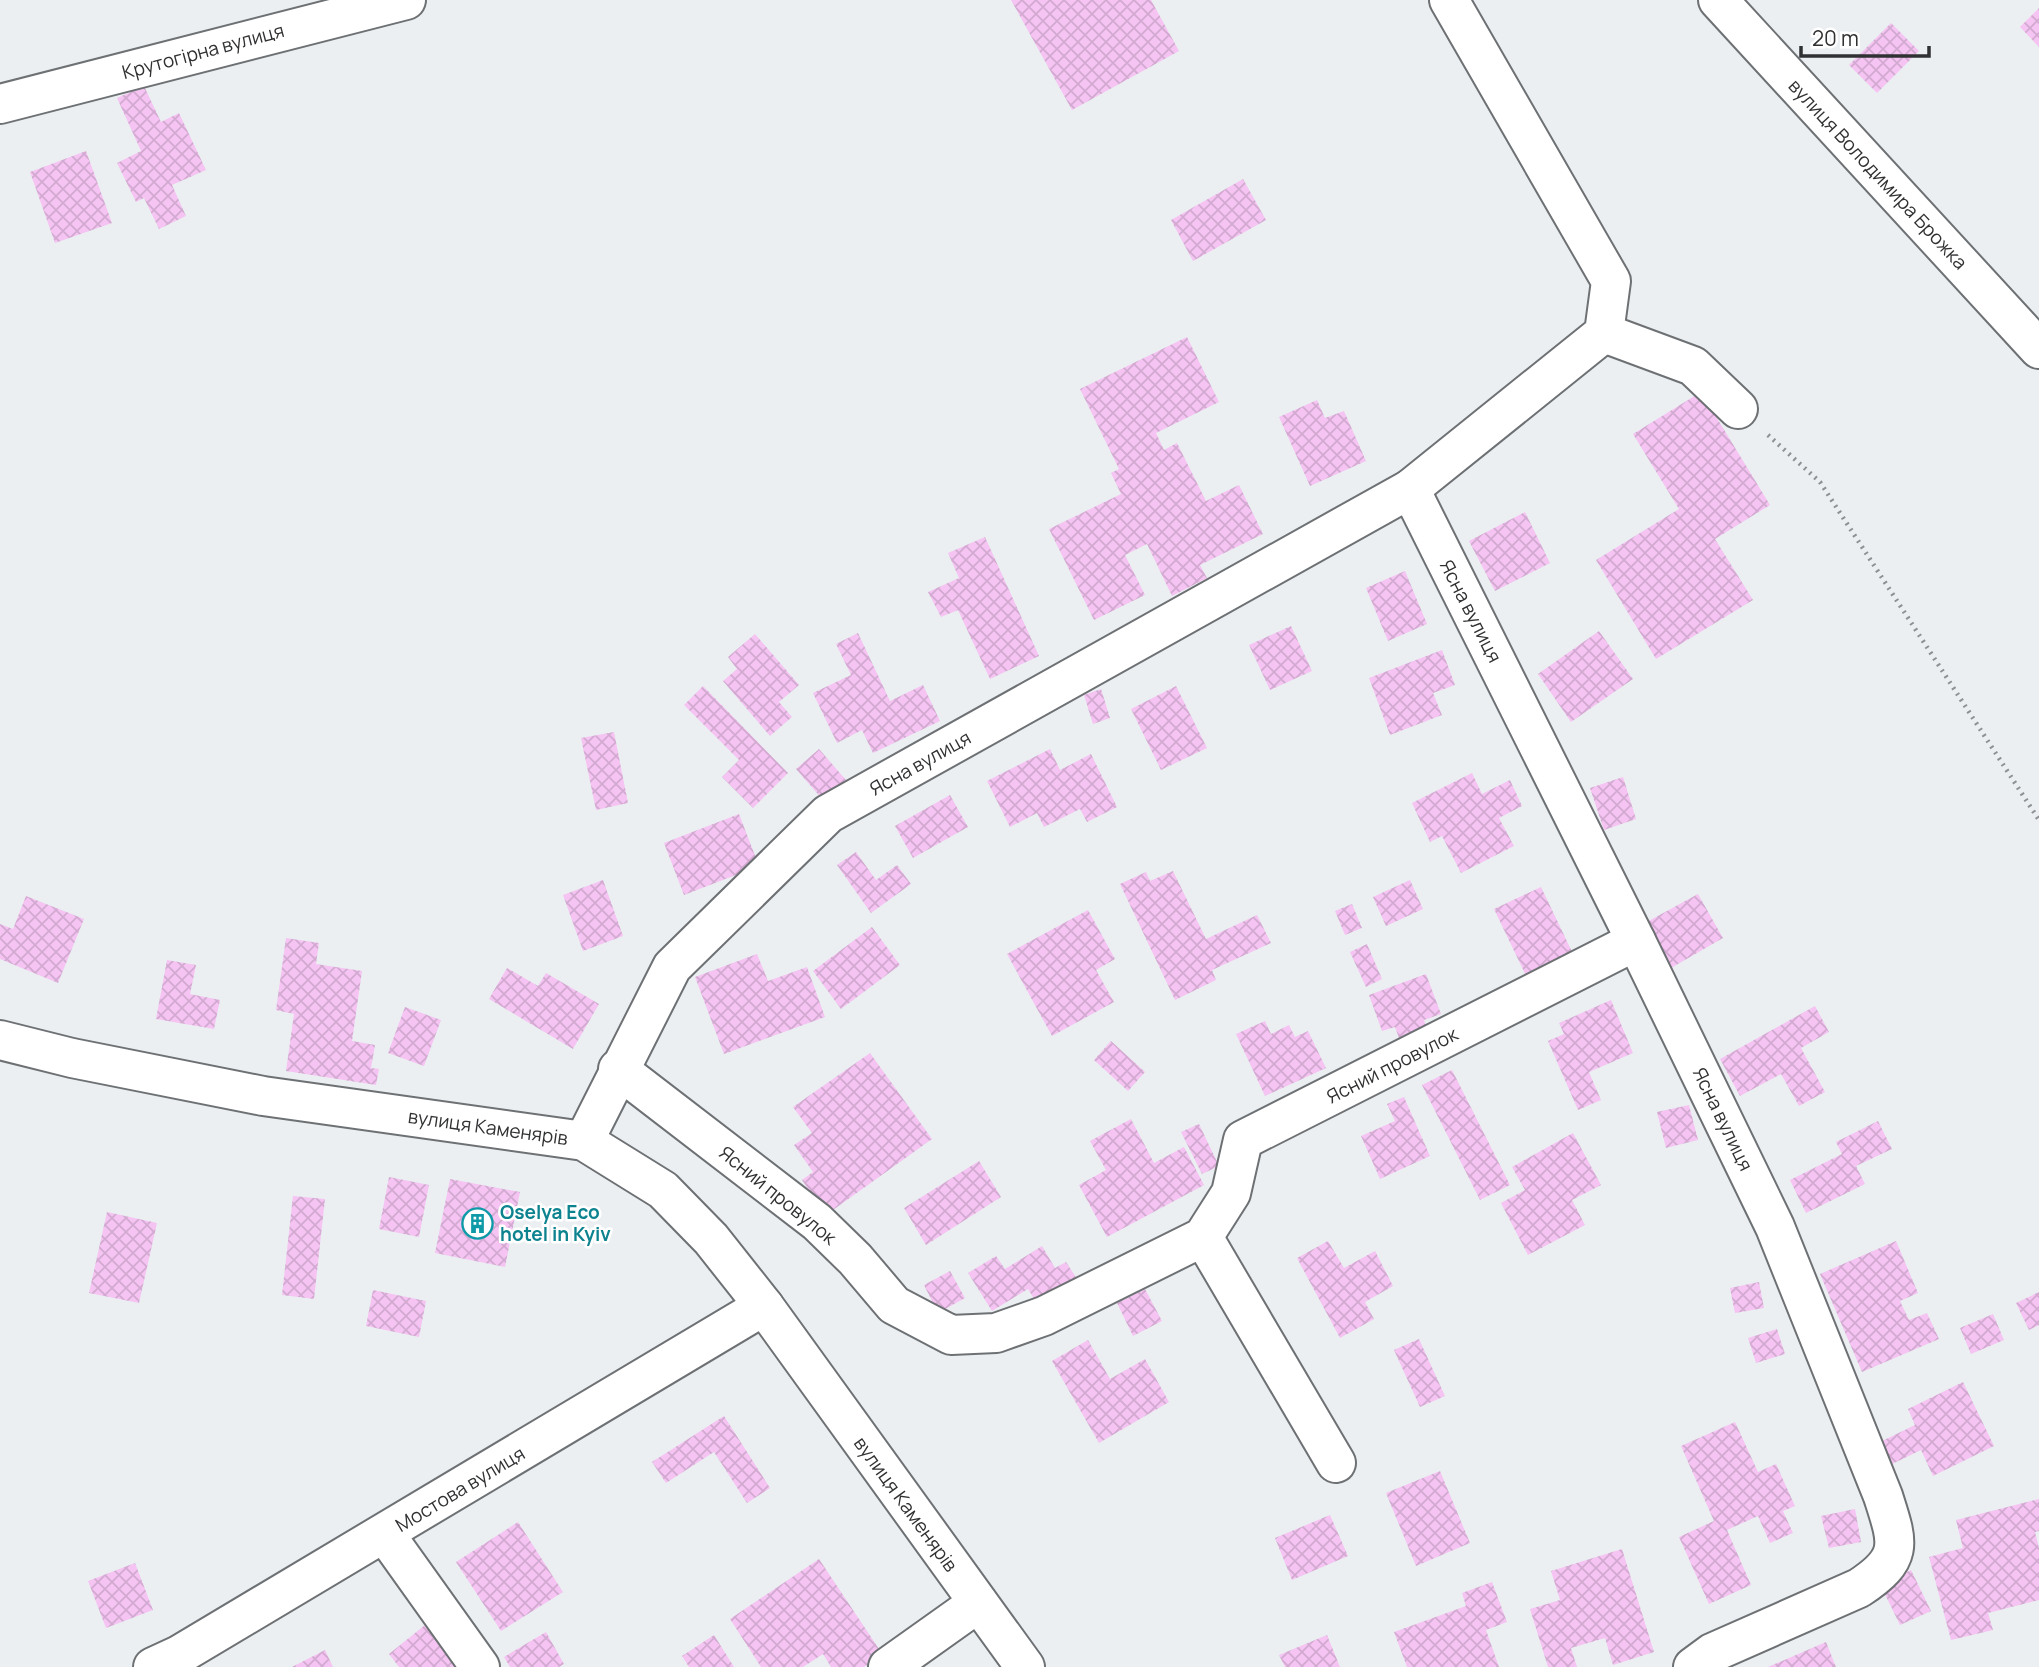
<svg xmlns="http://www.w3.org/2000/svg" width="2039" height="1667" font-family="Manrope,sans-serif">
  <style>
    .building { fill: url(#building-cross-hatch) }
    .lines { fill: none; stroke-linecap: round; stroke-linejoin: round }
    .minor-casing { stroke: #6e7174; stroke-width: 42 }
    .path { stroke: #8e9093; stroke-width: 4.5; stroke-dasharray: 2 5; stroke-linecap: butt }
    .minor { stroke: #fff; stroke-width: 38 }
    .labels { text-anchor: middle; dominant-baseline: central; stroke-width: 5; stroke-linejoin: round; paint-order: stroke }
    .street-label { font-size: 19px; fill: #303133; stroke: #fff }
    .culture-label { font-size: 19px; font-weight: bold; fill: #0d838f; stroke: #fff; text-anchor: start }
  </style>
  <defs>
    <pattern id="building-cross-hatch" width="8" height="8" patternUnits="userSpaceOnUse" patternTransform="scale(1.75)"><rect width="8" height="8" fill="#f5c4f2"/><path d="M0 0l8 8M0 8l8-8" fill="none" stroke="#d2a9d0"/></pattern>
  </defs>
  <rect width="100%" height="100%" fill="#ebeff2"/>
  <!-- building -->
  <g class="building">
    <polygon points="1011,0 1151,0 1179,51 1072,110"/>
    <polygon points="2039,8 2039,47 2020,27"/>
    <polygon points="1891,23 1919,51 1877,93 1849,65"/>
    <polygon points="144,86 161,122 179,113 206,170 172,185 186,216 159,229 144,198 136,202 117,163 141,151 117,98"/>
    <polygon points="86,151 112,223 55,243 30,172"/>
    <polygon points="1243,179 1266,220 1193,261 1171,220"/>
    <polygon points="1187,337 1219,402 1156,433 1164,450 1177,443 1206,501 1239,485 1263,534 1200,565 1207,578 1172,596 1147,544 1125,555 1145,595 1094,620 1049,529 1121,494 1111,473 1119,469 1080,389"/>
    <polygon points="1701,392 1770,505 1715,539 1753,600 1656,659 1596,560 1679,509 1633,434"/>
    <polygon points="1317,400 1325,418 1344,411 1366,461 1310,486 1279,417"/>
    <polygon points="1525,512 1550,563 1495,591 1469,541"/>
    <polygon points="985,537 1039,656 990,679 958,610 941,617 928,592 959,578 948,553"/>
    <polygon points="1405,571 1427,624 1388,641 1366,588"/>
    <polygon points="1291,626 1312,671 1270,690 1249,645"/>
    <polygon points="1599,631 1633,679 1571,722 1538,674"/>
    <polygon points="858,633 890,701 923,685 940,721 873,753 862,730 837,743 813,693 851,675 836,644"/>
    <polygon points="755,634 799,685 779,702 792,717 770,736 723,681 737,669 728,657"/>
    <polygon points="1442,650 1455,685 1433,693 1442,715 1390,735 1369,678"/>
    <polygon points="703,686 788,773 753,808 722,777 739,760 684,705"/>
    <polygon points="1176,686 1207,748 1161,770 1131,709"/>
    <polygon points="1101,689 1110,718 1093,724 1084,695"/>
    <polygon points="614,732 628,803 596,810 581,738"/>
    <polygon points="819,749 846,780 823,800 796,769"/>
    <polygon points="1050,749 1060,770 1091,754 1117,807 1087,822 1080,809 1044,827 1037,813 1010,827 987,781"/>
    <polygon points="1472,773 1482,794 1510,780 1522,806 1499,818 1514,846 1461,873 1442,836 1430,842 1412,803"/>
    <polygon points="1623,777 1636,819 1604,830 1590,788"/>
    <polygon points="950,795 968,827 913,858 895,826"/>
    <polygon points="739,814 759,866 684,895 664,843"/>
    <polygon points="856,852 876,880 897,865 911,884 871,913 837,865"/>
    <polygon points="1173,871 1206,939 1257,915 1271,943 1212,970 1216,980 1175,1000 1120,884 1146,872 1150,881"/>
    <polygon points="603,880 623,936 583,951 563,895"/>
    <polygon points="1410,880 1423,909 1386,926 1373,897"/>
    <polygon points="1541,887 1575,958 1528,980 1494,909"/>
    <polygon points="1698,894 1723,938 1671,968 1645,923"/>
    <polygon points="26,896 84,919 58,983 0,959 0,924 13,929"/>
    <polygon points="1352,904 1362,928 1345,935 1335,911"/>
    <polygon points="1088,910 1115,959 1096,970 1114,1002 1052,1036 1007,954"/>
    <polygon points="872,927 900,965 841,1009 813,971"/>
    <polygon points="286,938 319,943 316,964 362,971 352,1041 375,1045 371,1068 379,1069 376,1085 286,1071 294,1014 276,1010"/>
    <polygon points="1367,944 1382,979 1366,987 1350,952"/>
    <polygon points="757,954 768,981 807,967 825,1017 724,1054 695,977"/>
    <polygon points="167,960 196,965 190,994 220,1000 214,1029 156,1019"/>
    <polygon points="507,968 538,986 546,973 599,1004 573,1049 489,999"/>
    <polygon points="1426,974 1441,1014 1424,1020 1429,1036 1402,1046 1395,1027 1382,1031 1369,995"/>
    <polygon points="1611,1000 1633,1053 1589,1072 1601,1100 1578,1110 1548,1041 1564,1034 1559,1023"/>
    <polygon points="1815,1006 1829,1032 1801,1048 1825,1092 1799,1106 1781,1074 1740,1096 1720,1059"/>
    <polygon points="405,1007 441,1020 424,1066 388,1053"/>
    <polygon points="1265,1021 1271,1034 1289,1025 1295,1037 1308,1031 1326,1068 1265,1096 1236,1034"/>
    <polygon points="1111,1041 1145,1072 1128,1091 1094,1060"/>
    <polygon points="870,1053 932,1139 826,1215 802,1180 813,1172 794,1145 812,1133 793,1107"/>
    <polygon points="1452,1070 1510,1185 1480,1200 1422,1085"/>
    <polygon points="1404,1097 1430,1156 1380,1179 1361,1136 1395,1121 1387,1104"/>
    <polygon points="1689,1105 1698,1140 1666,1148 1657,1112"/>
    <polygon points="1131,1119 1154,1163 1184,1147 1204,1185 1107,1237 1079,1185 1106,1170 1090,1141"/>
    <polygon points="1878,1121 1892,1149 1856,1166 1865,1184 1806,1213 1790,1180 1842,1154 1836,1142"/>
    <polygon points="1199,1124 1219,1166 1202,1174 1181,1132"/>
    <polygon points="1573,1133 1601,1185 1572,1200 1585,1225 1528,1255 1501,1203 1525,1190 1512,1167"/>
    <polygon points="979,1161 1001,1197 926,1245 904,1208"/>
    <polygon points="389,1177 429,1185 419,1237 379,1229"/>
    <polygon points="450,1179 520,1192 505,1267 435,1253"/>
    <polygon points="293,1196 325,1199 314,1299 282,1295"/>
    <polygon points="107,1212 157,1223 139,1303 89,1293"/>
    <polygon points="1328,1241 1344,1268 1375,1251 1393,1286 1365,1302 1374,1319 1340,1338 1297,1258"/>
    <polygon points="1896,1241 1918,1293 1900,1301 1909,1320 1927,1313 1939,1339 1862,1372 1820,1274"/>
    <polygon points="1042,1246 1055,1268 1066,1262 1081,1285 1041,1310 1028,1289 992,1311 968,1273 996,1256 1005,1269"/>
    <polygon points="950,1271 965,1298 938,1313 924,1285"/>
    <polygon points="1759,1282 1764,1308 1735,1313 1730,1288"/>
    <polygon points="1145,1289 1162,1321 1133,1336 1117,1303"/>
    <polygon points="373,1290 426,1301 419,1337 366,1326"/>
    <polygon points="2039,1292 2039,1325 2029,1330 2016,1303"/>
    <polygon points="1993,1314 2004,1340 1971,1354 1960,1328"/>
    <polygon points="1777,1329 1785,1354 1756,1363 1748,1338"/>
    <polygon points="1419,1339 1445,1396 1420,1407 1394,1350"/>
    <polygon points="1088,1340 1110,1379 1145,1359 1169,1402 1099,1443 1052,1361"/>
    <polygon points="1963,1382 1994,1446 1933,1476 1921,1450 1890,1465 1878,1443 1915,1425 1908,1409"/>
    <polygon points="724,1416 770,1488 747,1503 714,1452 666,1483 652,1462"/>
    <polygon points="1735,1422 1758,1472 1776,1464 1795,1506 1783,1511 1793,1533 1770,1543 1758,1516 1727,1530 1751,1585 1709,1604 1679,1537 1714,1521 1681,1446"/>
    <polygon points="1440,1471 1470,1543 1416,1566 1386,1493"/>
    <polygon points="2039,1499 2039,1531 2035,1532 2039,1548 2039,1600 1988,1613 1993,1630 1951,1640 1929,1557 1963,1548 1956,1520"/>
    <polygon points="1855,1509 1861,1542 1829,1548 1821,1516"/>
    <polygon points="1330,1515 1348,1556 1292,1580 1275,1538"/>
    <polygon points="518,1522 563,1592 501,1631 456,1562"/>
    <polygon points="1622,1549 1654,1652 1613,1665 1605,1638 1571,1648 1577,1667 1548,1667 1530,1609 1560,1600 1551,1571"/>
    <polygon points="819,1559 883,1655 864,1667 831,1667 823,1654 803,1667 761,1667 730,1619"/>
    <polygon points="135,1563 153,1610 106,1628 88,1581"/>
    <polygon points="1911,1570 1931,1611 1900,1625 1880,1584"/>
    <polygon points="1492,1582 1507,1622 1486,1630 1499,1667 1407,1667 1394,1632 1466,1606 1462,1593"/>
    <polygon points="425,1625 459,1667 399,1667 389,1654"/>
    <polygon points="546,1632 564,1664 559,1667 510,1667 504,1657"/>
    <polygon points="714,1635 734,1667 689,1667 682,1656"/>
    <polygon points="1327,1635 1340,1667 1285,1667 1279,1655"/>
    <polygon points="1826,1642 1836,1667 1768,1667"/>
    <polygon points="325,1650 333,1667 292,1667"/>
  </g>
  <g class="lines">
    <defs>
      <g id="minor">
        <polyline points="1718,0 2039,349"/>
        <polyline points="0,104 406,0"/>
        <polyline points="1604,333 1693,366 1738,409"/>
        <path d="M1410 489 1636 941 1775 1227 1883 1496C1898 1543 1905 1558 1859 1588L1712 1653 1693 1667"/>
        <polyline points="0,1040 72,1058 263,1096 584,1141 663,1190 711,1239 764,1306 1025,1667"/>
        <polyline points="618,1069 817,1222 855,1259 894,1305 951,1335 996,1333 1044,1316 1203,1237 1231,1193 1243,1140 1636,941"/>
        <polyline points="584,1141 672,967 828,814 1410,489 1604,333 1611,281 1449,0"/>
        <polyline points="1203,1237 1336,1463"/>
        <polyline points="385,1534 480,1667"/>
        <polyline points="153,1667 179,1655 764,1306"/>
        <polyline points="888,1667 978,1603"/>
      </g>
    </defs>
    <!-- minor casing -->
    <use href="#minor" class="minor-casing"/>
    <!-- path -->
    <polyline class="path" points="1768,435 1820,482 2039,820"/>
    <!-- minor -->
    <use href="#minor" class="minor"/>
  </g>
  <!-- icons -->
  <defs>
    <symbol id="building-ring" viewBox="-11 -11 22 22"><circle r="9.5" fill="#fff" stroke="#0f9aa8" stroke-width="1.5"/><path d="M-4-6H4V6H1V3H-1V6H-4ZM-2.5-4.3h1.7v1.8h-1.7ZM.8-4.3h1.7v1.8H.8ZM-2.5-1h1.7V.8h-1.7ZM.8-1h1.7V.8H.8Z" fill="#0f9aa8"/></symbol>
  </defs>
  <g fill-rule="evenodd">
    <use href="#building-ring" x="460" y="1206" width="35" height="35"/>
  </g>
  <g class="labels">
    <!-- street labels -->
    <g class="street-label">
      <text transform="translate(203 51) rotate(-15)">Крутогірна вулиця</text>
      <text transform="translate(1878 174) rotate(47)">вулиця Володимира Брожка</text>
      <text transform="translate(1471 611) rotate(63)">Ясна вулиця</text>
      <text transform="translate(920 763) rotate(-29)">Ясна вулиця</text>
      <text transform="translate(1392 1065) rotate(-27)">Ясний провулок</text>
      <text transform="translate(1723 1119) rotate(64)">Ясна вулиця</text>
      <text transform="translate(488 1127) rotate(8)">вулиця Каменярів</text>
      <text transform="translate(778 1195) rotate(39)">Ясний провулок</text>
      <text transform="translate(460 1489) rotate(-31)">Мостова вулиця</text>
      <text transform="translate(906 1504) rotate(54)">вулиця Каменярів</text>
    </g>
    <!-- culture labels -->
    <g class="culture-label">
      <text x="500" y="1212">Oselya Eco<tspan x="500" dy="22">hotel in Kyiv</tspan></text>
    </g>
  </g>
  <!-- scale -->
  <path d="M1801 46v10h128v-10" fill="none" stroke="#303133" stroke-width="3.5"/>
  <text x="1812" y="46" font-size="21" fill="#303133" stroke="#ffffff" stroke-width="5" paint-order="stroke">20 m</text>
</svg>
